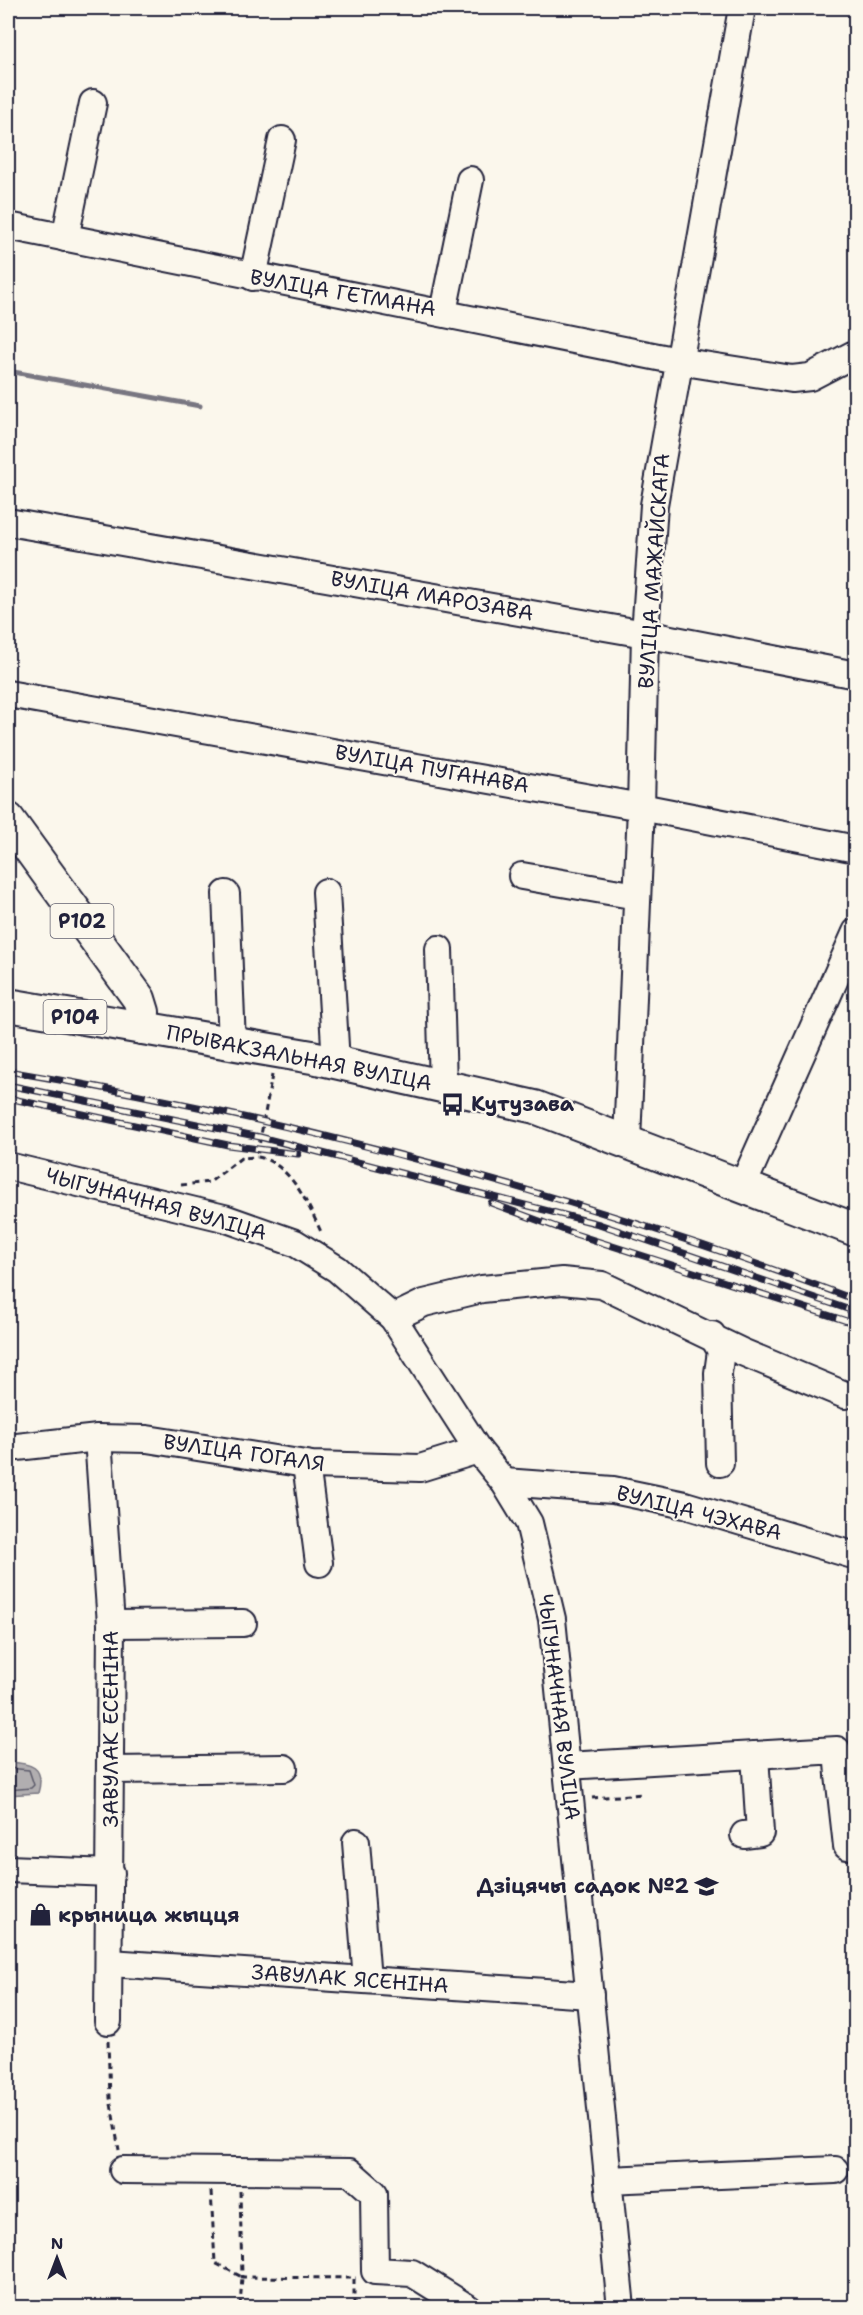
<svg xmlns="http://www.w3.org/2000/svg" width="863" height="2315" font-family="'Shantell Sans',sans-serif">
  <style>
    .water { fill: #b1aeb0; stroke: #787681; stroke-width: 1.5 }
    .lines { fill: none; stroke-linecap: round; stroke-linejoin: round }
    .shore { stroke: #5b5a6a; stroke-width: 1.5 }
    .stream { stroke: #787681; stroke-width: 5 }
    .minor-casing { stroke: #22223b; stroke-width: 30 }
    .major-casing { stroke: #22223b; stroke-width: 36 }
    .path { stroke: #22223b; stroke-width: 3; stroke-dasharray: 6 4.5; stroke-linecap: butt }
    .minor { stroke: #fbf7ec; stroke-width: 26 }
    .major { stroke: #fbf7ec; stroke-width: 32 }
    .rail-casing { stroke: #22223b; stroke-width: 7 }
    .rail { stroke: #fbf7ec; stroke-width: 4.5; stroke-dasharray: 14; stroke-linecap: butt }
    .labels { text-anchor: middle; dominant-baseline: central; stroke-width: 4.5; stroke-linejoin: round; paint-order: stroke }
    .shield { fill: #fbf7ec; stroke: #636270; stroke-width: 1.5 }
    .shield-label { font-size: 20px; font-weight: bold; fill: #22223b }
    .street-label { font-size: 21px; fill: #22223b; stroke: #fbf7ec }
    .poi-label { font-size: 21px; font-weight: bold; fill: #22223b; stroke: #fbf7ec; text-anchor: start }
  </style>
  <rect width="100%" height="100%" fill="#fbf7ec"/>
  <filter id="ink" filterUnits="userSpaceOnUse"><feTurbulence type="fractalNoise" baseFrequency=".0167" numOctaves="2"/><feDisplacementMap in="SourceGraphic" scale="12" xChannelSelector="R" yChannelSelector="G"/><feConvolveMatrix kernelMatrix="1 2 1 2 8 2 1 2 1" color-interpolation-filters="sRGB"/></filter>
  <g filter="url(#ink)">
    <!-- water -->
    <path class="water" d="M8 1762C30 1763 46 1766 38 1793L8 1795Z"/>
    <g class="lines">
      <!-- shore -->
      <polyline class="shore" points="8,1768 29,1770 34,1785 31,1788 8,1790"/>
      <!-- stream -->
      <polyline class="stream" points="8,371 200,406"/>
      <defs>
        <g id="minor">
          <polyline points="8,226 678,361 792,379 810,377 856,353"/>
          <polyline points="65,238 93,103"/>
          <polyline points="253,277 282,140"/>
          <polyline points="443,312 470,180"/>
          <polyline points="8,522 645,634 856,675"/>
          <polyline points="8,694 641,807 856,849"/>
          <polyline points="522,876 637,896"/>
          <polyline points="326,892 336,1063"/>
          <polyline points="226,894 232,1044"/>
          <polyline points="439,949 443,1086"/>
          <polyline points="627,1141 641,807 645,634 654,505 742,8"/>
          <polyline points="8,1166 224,1218 295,1243 337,1269 393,1318 478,1450 504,1482 529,1523 552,1619 621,2308"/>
          <polyline points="743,1185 856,932"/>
          <polyline points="393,1318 424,1303 482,1289 562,1281 602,1285 742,1352 845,1395"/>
          <polyline points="712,1335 721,1351 718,1373 720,1463"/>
          <polyline points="98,1438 111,1624 108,2021"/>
          <polyline points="8,1448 98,1438 147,1439 312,1465 420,1468 478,1450"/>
          <polyline points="306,1464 319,1563"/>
          <polyline points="504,1482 613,1490 685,1505 856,1556"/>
          <polyline points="111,1624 243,1623"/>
          <polyline points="567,1766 837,1750 839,1775 856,1778"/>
          <polyline points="111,1770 284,1768"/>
          <polyline points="839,1775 847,1846"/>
          <polyline points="744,1835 760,1833 755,1755"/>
          <polyline points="356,1842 367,1980"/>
          <polyline points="8,1869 111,1873"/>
          <polyline points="110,1963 590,1995"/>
          <polyline points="123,2170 350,2172 374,2193 375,2271 412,2273 468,2308"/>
          <polyline points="608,2180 835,2170"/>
        </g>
        <g id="major">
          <polyline points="8,819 139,999 143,1012 142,1028"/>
          <polyline points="8,1005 312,1057 535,1107 856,1230"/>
        </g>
      </defs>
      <!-- minor casing -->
      <use href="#minor" class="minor-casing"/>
      <!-- major casing -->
      <use href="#major" class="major-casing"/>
      <!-- path -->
      <g class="path">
        <path d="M272 1075 257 1157C290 1162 309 1206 322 1234"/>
        <polyline points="181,1185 210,1182 241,1158 257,1157"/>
        <polyline points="592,1798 643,1794"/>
        <polyline points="108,2041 110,2098 119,2150"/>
        <polyline points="211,2191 215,2263 242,2277 240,2308"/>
        <polyline points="240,2191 242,2277 356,2278"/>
        <polyline points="354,2279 354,2308"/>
      </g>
      <!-- minor -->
      <use href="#minor" class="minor"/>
      <!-- major -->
      <use href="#major" class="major"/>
      <defs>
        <g id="rail">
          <path d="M8 1071C295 1119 583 1197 856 1300"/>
          <polyline points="8,1085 260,1137 599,1224 856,1312"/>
          <polyline points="8,1098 228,1145 298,1154"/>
          <polyline points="491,1203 575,1234 856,1324"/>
        </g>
      </defs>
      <!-- rail casing -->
      <use href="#rail" class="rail-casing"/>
      <!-- rail -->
      <use href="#rail" class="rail"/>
    </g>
  </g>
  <!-- icons -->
  <defs>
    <symbol id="bus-bare" viewBox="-9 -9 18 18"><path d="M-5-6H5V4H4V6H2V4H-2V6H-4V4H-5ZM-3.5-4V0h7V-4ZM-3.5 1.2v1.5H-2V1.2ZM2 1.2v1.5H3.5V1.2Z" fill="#22223b" stroke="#fbf7ec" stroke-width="2.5" paint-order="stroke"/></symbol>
    <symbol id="school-bare" viewBox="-9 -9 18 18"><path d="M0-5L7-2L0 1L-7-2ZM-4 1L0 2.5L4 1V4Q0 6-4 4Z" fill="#22223b" stroke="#fbf7ec" stroke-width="2.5" paint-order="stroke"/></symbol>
    <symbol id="shop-bare" viewBox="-9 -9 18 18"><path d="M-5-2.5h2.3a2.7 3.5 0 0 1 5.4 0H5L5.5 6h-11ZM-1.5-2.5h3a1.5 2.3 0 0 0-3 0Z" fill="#22223b" stroke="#fbf7ec" stroke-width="2.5" paint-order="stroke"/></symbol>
  </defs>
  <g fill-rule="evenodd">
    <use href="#bus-bare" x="436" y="1088" width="33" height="33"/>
    <use href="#school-bare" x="690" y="1870" width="33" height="33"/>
    <use href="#shop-bare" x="24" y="1898" width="33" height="33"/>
  </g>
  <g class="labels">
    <!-- shield labels -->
    <g class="shield">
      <rect x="50.5" y="904" width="63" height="34" rx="4.5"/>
      <rect x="43.5" y="1000" width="63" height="34" rx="4.5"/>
    </g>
    <g class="shield-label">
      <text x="82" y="921">Р102</text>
      <text x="75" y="1017">Р104</text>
    </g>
    <!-- street labels -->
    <g class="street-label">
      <text transform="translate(343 293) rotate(10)">ВУЛІЦА ГЕТМАНА</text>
      <text transform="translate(654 571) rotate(-86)">ВУЛІЦА МАЖАЙСКАГА</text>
      <text transform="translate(432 596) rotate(10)">ВУЛІЦА МАРОЗАВА</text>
      <text transform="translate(432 769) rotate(10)">ВУЛІЦА ПУГАНАВА</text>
      <text transform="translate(299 1058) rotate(11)">ПРЫВАКЗАЛЬНАЯ ВУЛІЦА</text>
      <text transform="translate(156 1204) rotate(15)">ЧЫГУНАЧНАЯ ВУЛІЦА</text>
      <text transform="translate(244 1453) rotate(8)">ВУЛІЦА ГОГАЛЯ</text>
      <text transform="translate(699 1513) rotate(14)">ВУЛІЦА ЧЭХАВА</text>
      <text transform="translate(559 1707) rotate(83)">ЧЫГУНАЧНАЯ ВУЛІЦА</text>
      <text transform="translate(111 1729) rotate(-90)">ЗАВУЛАК ЕСЕНІНА</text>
      <text transform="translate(350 1979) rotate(4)">ЗАВУЛАК ЯСЕНІНА</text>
    </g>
    <!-- poi labels -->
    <g class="poi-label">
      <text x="471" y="1104">Кутузава</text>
      <text x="689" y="1886" text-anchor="end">Дзіцячы садок №2</text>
      <text x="58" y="1915">крыница жыцця</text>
    </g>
  </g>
  <!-- margin -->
  <rect width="863" height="2315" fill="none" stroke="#fbf7ec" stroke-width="30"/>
  <rect x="15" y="15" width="833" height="2285" fill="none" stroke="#22223b" stroke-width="2" filter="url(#ink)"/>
  <!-- north arrow -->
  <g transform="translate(57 2258)" stroke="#fbf7ec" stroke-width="4.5" paint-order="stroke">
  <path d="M0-4.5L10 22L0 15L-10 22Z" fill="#22223b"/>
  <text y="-9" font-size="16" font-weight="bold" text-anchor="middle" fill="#22223b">N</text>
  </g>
</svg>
